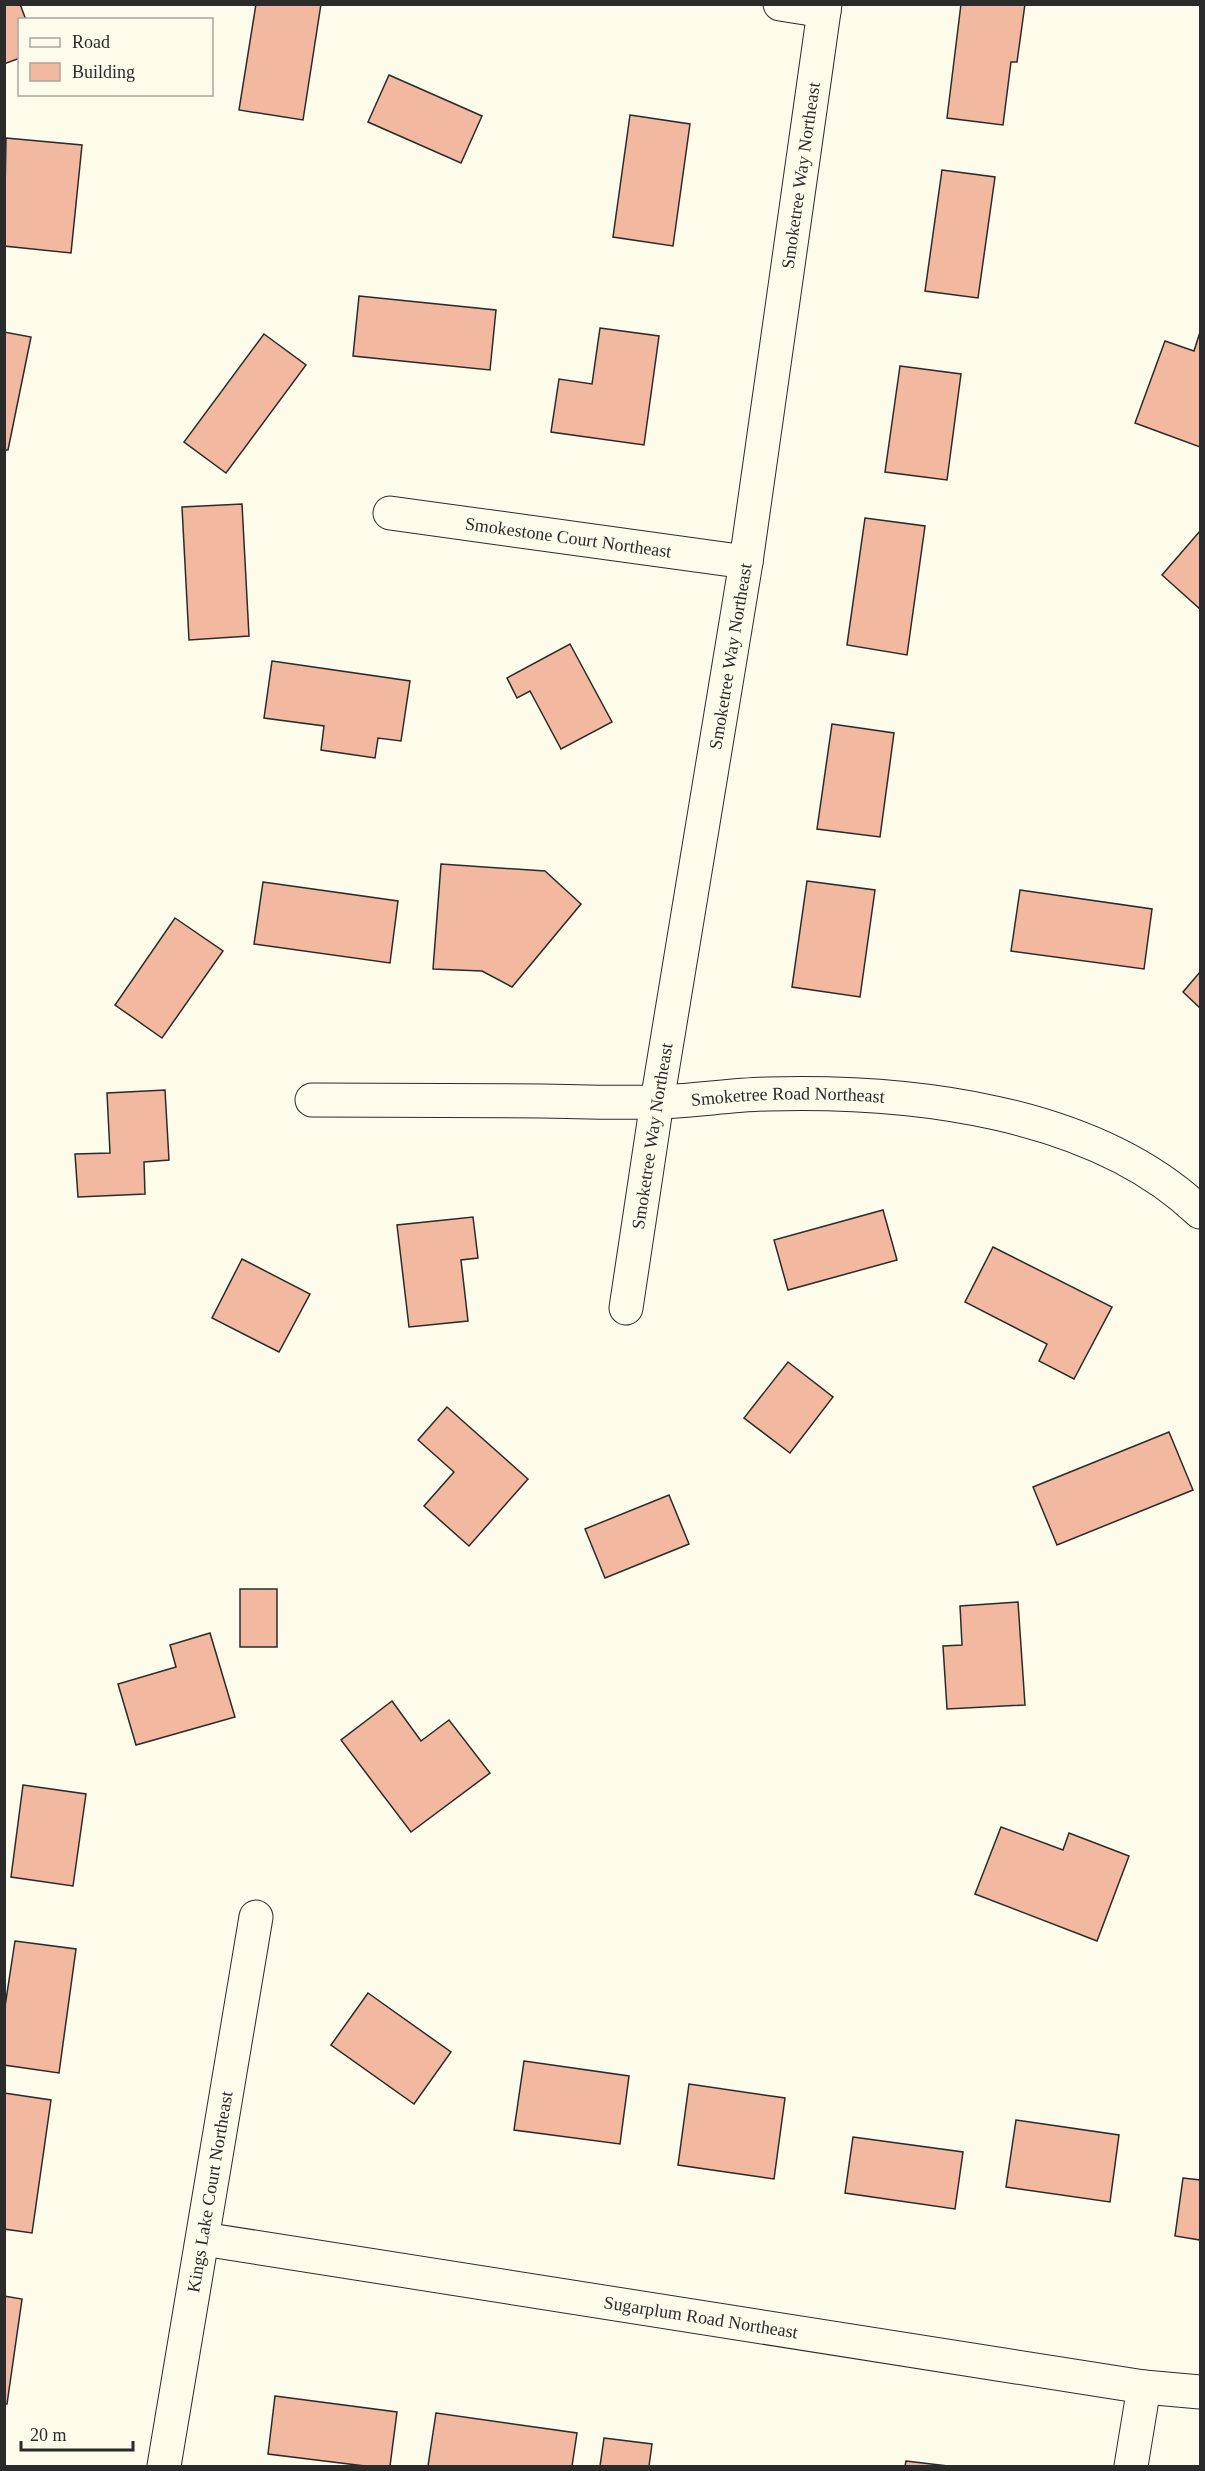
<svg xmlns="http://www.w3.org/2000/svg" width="1205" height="2471" font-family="Georgia,serif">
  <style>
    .building { fill: #f2b8a0; stroke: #2b2b2b; stroke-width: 1.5 }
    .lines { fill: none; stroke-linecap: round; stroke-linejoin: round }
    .minor-casing { stroke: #2b2b2b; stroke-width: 35 }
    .minor { stroke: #fdfbea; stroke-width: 33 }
    .labels { text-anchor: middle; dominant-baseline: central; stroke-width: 4.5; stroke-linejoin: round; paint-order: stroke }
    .street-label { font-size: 18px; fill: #2b2b2b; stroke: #fdfbea }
  </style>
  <rect width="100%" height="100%" fill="#fdfbea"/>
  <!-- building -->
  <g class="building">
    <polygon points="4,4 20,4 26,20 20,20 20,58 4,64"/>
    <polygon points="256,4 321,4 303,120 239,110"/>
    <polygon points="961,4 1025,4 1017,62 1011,62 1003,125 947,118"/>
    <polygon points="389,75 482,116 461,163 368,122"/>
    <polygon points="630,115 690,124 673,246 613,237"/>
    <polygon points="6,138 82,145 71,253 4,246"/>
    <polygon points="942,170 995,177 978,298 925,291"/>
    <polygon points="359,296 496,310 490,370 353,356"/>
    <polygon points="600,328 659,336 644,445 551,432 559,379 592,384"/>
    <polygon points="4,332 31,337 8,450 4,450"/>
    <polygon points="1200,332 1200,447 1135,423 1165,341 1194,351"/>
    <polygon points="264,334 306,365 226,473 184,442"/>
    <polygon points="900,366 961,374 947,480 885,472"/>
    <polygon points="242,504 249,636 189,640 182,507"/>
    <polygon points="865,518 925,526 907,655 847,645"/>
    <polygon points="1200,531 1200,609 1162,575"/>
    <polygon points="570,644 612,722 561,749 530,691 517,698 507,678"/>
    <polygon points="272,661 410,681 401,741 378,738 375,758 321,750 324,726 264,718"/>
    <polygon points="832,724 894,733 880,837 817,829"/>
    <polygon points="441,864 545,871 581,904 512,987 482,971 433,969"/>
    <polygon points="807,881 875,890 860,997 792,987"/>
    <polygon points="263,882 398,901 390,963 254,944"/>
    <polygon points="1020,890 1152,909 1144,969 1011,951"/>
    <polygon points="175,918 223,951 162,1038 115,1005"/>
    <polygon points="1200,972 1200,1008 1183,992"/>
    <polygon points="165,1090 169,1160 144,1162 145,1194 78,1197 75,1154 110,1153 107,1093"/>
    <polygon points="883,1210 897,1260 788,1290 774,1240"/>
    <polygon points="473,1217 478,1258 461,1260 468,1321 409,1327 397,1225"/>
    <polygon points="993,1247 1112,1307 1074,1379 1039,1361 1047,1344 965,1302"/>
    <polygon points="242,1259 310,1294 279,1352 212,1318"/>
    <polygon points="788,1362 833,1397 790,1453 744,1418"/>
    <polygon points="447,1407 528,1479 469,1546 424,1506 454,1472 418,1440"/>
    <polygon points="1169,1432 1193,1490 1057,1545 1033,1487"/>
    <polygon points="669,1495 689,1544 605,1578 585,1529"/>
    <rect x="240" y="1589" width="37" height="58"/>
    <polygon points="1018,1602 1025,1705 947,1709 943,1646 962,1645 960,1606"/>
    <polygon points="210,1633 235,1717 136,1745 118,1684 176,1667 170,1645"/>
    <polygon points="392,1701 421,1741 449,1720 490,1773 411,1832 341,1740"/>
    <polygon points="23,1785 86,1794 73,1886 11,1877"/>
    <polygon points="1001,1827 1063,1850 1069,1833 1129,1856 1097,1941 975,1894"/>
    <polygon points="15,1941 76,1949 59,2073 4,2065 4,2013"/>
    <polygon points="368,1993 451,2052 414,2104 331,2045"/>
    <polygon points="524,2061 629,2076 620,2144 514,2130"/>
    <polygon points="689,2084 785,2098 774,2179 678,2165"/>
    <polygon points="4,2093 51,2100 32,2233 4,2229"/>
    <polygon points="1016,2120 1119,2135 1110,2202 1006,2187"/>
    <polygon points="853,2137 963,2152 955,2209 845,2193"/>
    <polygon points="1183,2178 1200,2180 1200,2240 1175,2236"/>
    <polygon points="4,2296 22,2299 7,2404 4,2404"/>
    <polygon points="275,2396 397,2412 390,2466 365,2466 268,2454"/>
    <polygon points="436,2413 577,2433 572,2466 428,2466"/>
    <polygon points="604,2438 652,2444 649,2466 600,2466"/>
    <polygon points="906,2461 948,2466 905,2466"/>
  </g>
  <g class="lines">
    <defs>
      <g id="minor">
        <polyline points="780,4 824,11"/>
        <path id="s1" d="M390 513 746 562"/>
        <path id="s2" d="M312 1100C388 1100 465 1101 542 1101 580 1102 619 1103 657 1102 694 1101 730 1095 767 1094 909 1090 1093 1110 1200 1212"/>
        <path id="s3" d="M626 1308 657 1102 746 562 825 4"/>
        <path id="s4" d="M203 2239 1144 2387 1200 2392"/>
        <path id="s5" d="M164 2466 256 1917"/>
        <polyline points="1131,2466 1144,2387"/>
      </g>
    </defs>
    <!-- minor casing -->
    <use href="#minor" class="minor-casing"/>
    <!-- minor -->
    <use href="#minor" class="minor"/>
  </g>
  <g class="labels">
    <!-- street labels -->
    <g class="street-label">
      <text stroke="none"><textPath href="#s3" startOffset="1146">Smoketree Way Northeast</textPath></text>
      <text stroke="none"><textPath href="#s1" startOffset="180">Smokestone Court Northeast</textPath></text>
      <text stroke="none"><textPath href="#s3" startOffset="660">Smoketree Way Northeast</textPath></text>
      <text stroke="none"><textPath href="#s2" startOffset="476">Smoketree Road Northeast</textPath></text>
      <text stroke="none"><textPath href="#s3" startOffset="174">Smoketree Way Northeast</textPath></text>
      <text stroke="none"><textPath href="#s5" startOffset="278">Kings Lake Court Northeast</textPath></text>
      <text stroke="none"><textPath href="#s4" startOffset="504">Sugarplum Road Northeast</textPath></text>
    </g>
  </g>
  <!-- border -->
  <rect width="1205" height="2471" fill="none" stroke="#2b2b2b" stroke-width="12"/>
  <!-- legend -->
  <rect x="18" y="18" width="195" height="78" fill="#fdfbea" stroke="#a9a89e" stroke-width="1.5"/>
  <rect x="30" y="38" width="30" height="9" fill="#fdfbea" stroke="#a9a89e" stroke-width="1.5"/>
  <text x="72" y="48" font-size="18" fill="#2b2b2b">Road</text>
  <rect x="30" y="63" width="30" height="18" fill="#f2b8a0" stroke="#a9a89e" stroke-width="1.5"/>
  <text x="72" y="78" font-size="18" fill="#2b2b2b">Building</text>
  <!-- scale -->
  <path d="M21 2441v9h112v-9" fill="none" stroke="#2b2b2b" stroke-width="3"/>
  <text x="30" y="2441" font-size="18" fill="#2b2b2b" stroke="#fdfbea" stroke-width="4.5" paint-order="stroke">20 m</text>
</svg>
